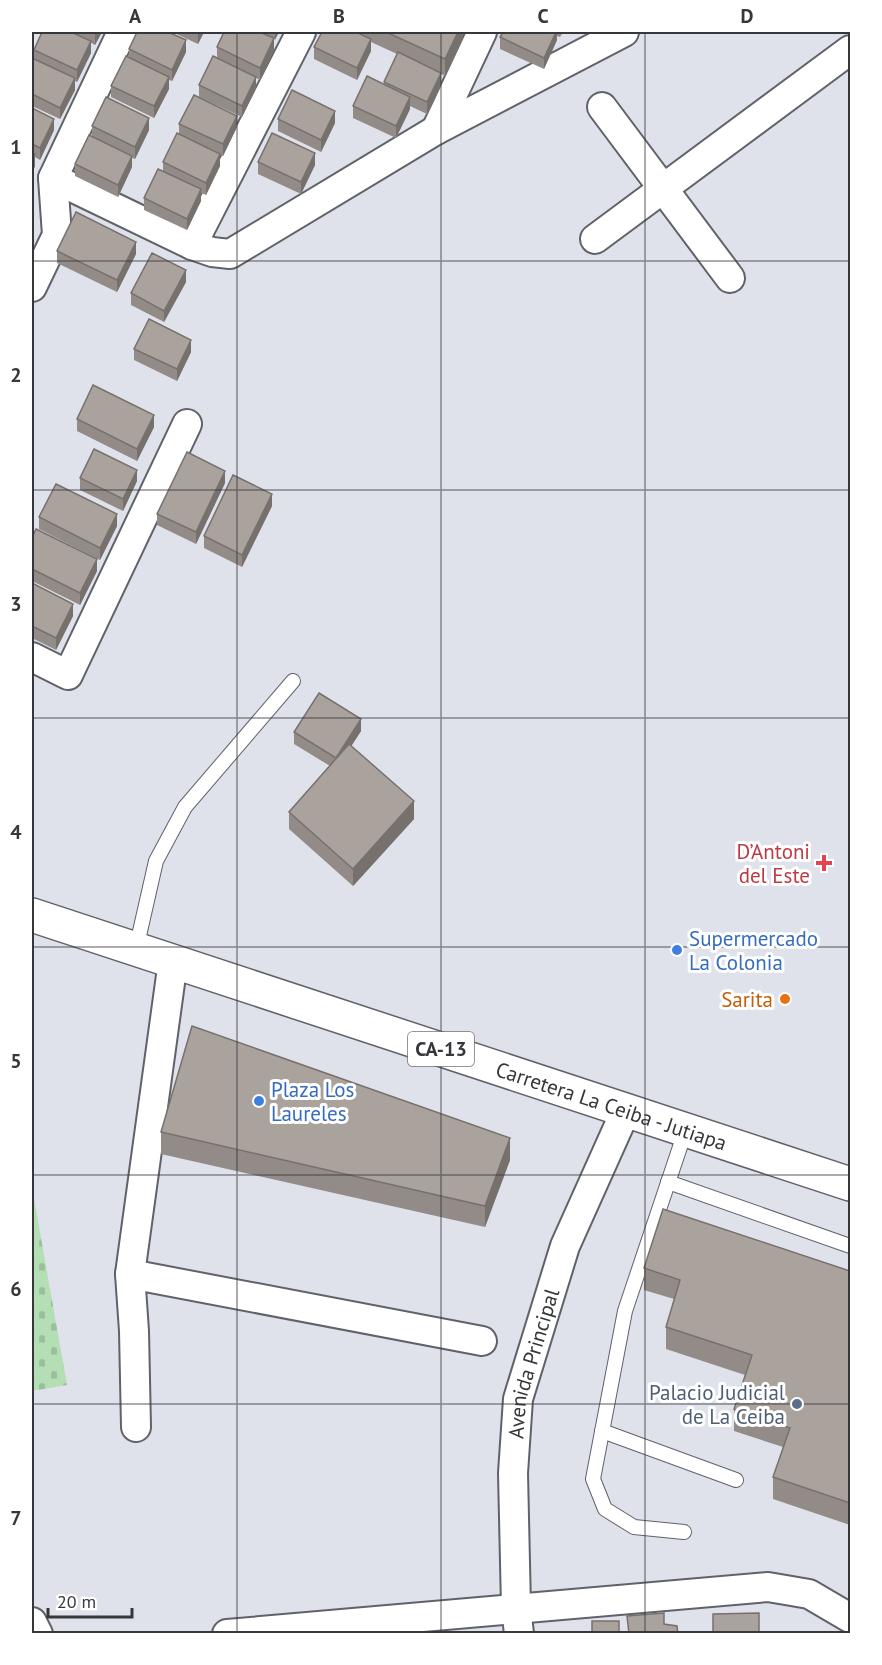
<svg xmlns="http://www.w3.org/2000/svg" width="882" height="1665" font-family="'PT Sans',sans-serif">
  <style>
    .cemetery { fill: url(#cemetery-stones) }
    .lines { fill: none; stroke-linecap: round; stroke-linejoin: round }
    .service-casing { stroke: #5f6269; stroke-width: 16 }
    .minor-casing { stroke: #5f6269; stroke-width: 32 }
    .primary-casing { stroke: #5f6269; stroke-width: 36 }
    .service { stroke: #fff; stroke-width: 14 }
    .minor { stroke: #fff; stroke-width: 28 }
    .primary { stroke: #fff; stroke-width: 33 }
    .wall { fill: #928b87 }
    .shaded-wall { fill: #77716e }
    .building { fill: #aaa29d; stroke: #77716e; stroke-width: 1.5 }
    .grid { fill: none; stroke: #36373b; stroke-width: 1.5; stroke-opacity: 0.55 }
    .health-dot { fill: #e0444e; stroke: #fff; stroke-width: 2 }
    .shop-dot { fill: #3f7fe0; stroke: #fff; stroke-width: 2 }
    .food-dot { fill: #e8710a; stroke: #fff; stroke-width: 2 }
    .service-dot { fill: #5c6f8a; stroke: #fff; stroke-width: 2 }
    .labels { text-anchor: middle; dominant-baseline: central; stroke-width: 6; stroke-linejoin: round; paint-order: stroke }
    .shield { fill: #fff; stroke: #727376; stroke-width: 1.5 }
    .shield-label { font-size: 20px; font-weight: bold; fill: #36373b }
    .health-label { font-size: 21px; fill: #be3a42; stroke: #fff; text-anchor: end }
    .shop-label { font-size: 21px; fill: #366cbe; stroke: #fff; text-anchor: start }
    .food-label { font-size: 21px; fill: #c56008; stroke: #fff; text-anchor: end }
    .street-label { font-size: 21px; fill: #36373b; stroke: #fff }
    .service-label { font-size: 21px; fill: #4e5e75; stroke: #fff; text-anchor: end }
    .neatline { fill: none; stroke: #36373b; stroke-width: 2 }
    .grid-label { font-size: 20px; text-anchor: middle; font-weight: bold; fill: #36373b }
  </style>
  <defs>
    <pattern id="cemetery-stones" width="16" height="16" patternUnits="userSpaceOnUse" patternTransform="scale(1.5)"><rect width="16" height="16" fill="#b4deb4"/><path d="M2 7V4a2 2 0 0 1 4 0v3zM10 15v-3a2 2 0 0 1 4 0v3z" fill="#9bbf9c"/></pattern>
  </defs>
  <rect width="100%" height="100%" fill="#e0e2eb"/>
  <!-- cemetery -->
  <polygon class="cemetery" points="32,1187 67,1385 32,1391"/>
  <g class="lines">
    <defs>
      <g id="service">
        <polyline points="136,949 156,861 185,807 293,681"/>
        <polyline points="668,1182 850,1246"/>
        <polyline points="602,1431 736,1480"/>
        <polyline points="684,1532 634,1527 605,1509 593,1479 625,1311 686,1129"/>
      </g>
      <g id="minor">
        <polyline points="602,107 730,278"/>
        <polyline points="436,130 482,32"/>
        <polyline points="53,178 192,245 212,252 230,254 436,130 624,32"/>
        <polyline points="595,239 850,50"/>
        <polyline points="192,245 301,32"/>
        <polyline points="32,287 57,235 53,178 122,32"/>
        <polyline points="32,657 68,675 187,424"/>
        <polyline points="130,1274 173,961"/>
        <polyline points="136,1427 134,1331 130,1274 482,1341"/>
        <polyline points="32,1622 38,1634"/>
        <polyline points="227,1634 768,1587 809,1594 850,1618"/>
        <path id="s1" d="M519 1634 516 1607 513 1473 518 1399 565 1246 626 1110"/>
      </g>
      <g id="primary">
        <path id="s2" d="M32 915 850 1184"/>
      </g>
    </defs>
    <!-- service casing -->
    <use href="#service" class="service-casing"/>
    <!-- minor casing -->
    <use href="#minor" class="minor-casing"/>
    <!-- primary casing -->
    <use href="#primary" class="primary-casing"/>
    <!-- service -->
    <use href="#service" class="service"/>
    <!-- minor -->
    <use href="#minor" class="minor"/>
    <!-- primary -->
    <use href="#primary" class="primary"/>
  </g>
  <!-- wall -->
  <g class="wall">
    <polygon points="42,32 102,32 95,45 91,43 91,53 77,82 75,81 75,90 60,119 32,106 32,58 34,59 34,50"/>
    <polygon points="172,32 204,32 198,44"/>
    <polygon points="224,32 279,32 274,40 274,50 260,80 256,78 256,88 242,117 199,97 199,85 217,58 217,47"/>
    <polygon points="322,32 463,32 463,38 445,76 441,74 441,85 427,114 410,106 410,109 396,138 353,118 353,106 384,84 384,82 397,54 371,42 371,51 357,80 314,59 314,47"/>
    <polygon points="503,32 563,32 560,37 557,36 557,40 544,69 500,49 500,37"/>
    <polygon points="129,49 186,52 172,81 169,80 169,89 154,118 111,97 111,86 129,58"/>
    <polygon points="32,108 54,130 40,160 35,157 35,166 32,173"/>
    <polygon points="278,119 335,123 321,152 278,131"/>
    <polygon points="179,124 237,127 223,156 220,155 220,166 206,195 201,193 201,201 187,230 144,210 144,198 163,171 163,162 179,134"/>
    <polygon points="92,126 149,130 135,159 132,158 132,167 118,197 75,176 75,164 92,136"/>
    <polygon points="258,162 315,165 301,194 258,174"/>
    <polygon points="57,251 136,254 117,292 57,263"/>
    <polygon points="186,282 164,322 131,305 131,293"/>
    <polygon points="134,349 191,352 177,381 134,360"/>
    <polygon points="77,419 154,427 137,461 77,431"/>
    <polygon points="80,478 137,481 123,511 80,490"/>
    <polygon points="225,483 196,544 157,525 157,514"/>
    <polygon points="272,506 242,567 204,548 204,536"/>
    <polygon points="39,517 117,526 100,560 39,529"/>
    <polygon points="32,538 97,571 80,605 32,581"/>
    <polygon points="32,583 73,616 56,650 32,638"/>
    <polygon points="361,731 351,746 414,819 353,886 289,829 289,812 330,766 294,744 294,732"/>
    <polygon points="161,1132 510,1160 485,1227 161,1154"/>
    <polygon points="644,1268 850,1271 850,1525 773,1499 773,1477 783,1447 734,1431 734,1409 745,1375 666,1349 666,1327 674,1299 644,1290"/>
  </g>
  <!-- shaded-wall -->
  <g class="shaded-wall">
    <polygon points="96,32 102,32 95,45 95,33"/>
    <polygon points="198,32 204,32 198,44"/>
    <polygon points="275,32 279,32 275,40"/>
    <polygon points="458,32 463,32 463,38 445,76 445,59"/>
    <polygon points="556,32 557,32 557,40 544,69 544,58"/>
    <polygon points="274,38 274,50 260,80 260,68"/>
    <polygon points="371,39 371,51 357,80 357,68"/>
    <polygon points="186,40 186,52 172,81 172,70"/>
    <polygon points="91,41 91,53 77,82 77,70"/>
    <polygon points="441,73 441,85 427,114 427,102"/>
    <polygon points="169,77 169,89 154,118 154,106"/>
    <polygon points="256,77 256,88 242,117 242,106"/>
    <polygon points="75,78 75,90 60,119 60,108"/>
    <polygon points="410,97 410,109 396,138 396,126"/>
    <polygon points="335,111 335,123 321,152 321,140"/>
    <polygon points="237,116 237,127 223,156 223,144"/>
    <polygon points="149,118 149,130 135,159 135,147"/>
    <polygon points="54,119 54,130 40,160 40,148"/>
    <polygon points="315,153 315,165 301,194 301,182"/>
    <polygon points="35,154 35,166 32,173 32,161"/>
    <polygon points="220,154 220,166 206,195 206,183"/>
    <polygon points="132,156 132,167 118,197 118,185"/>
    <polygon points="201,189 201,201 187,230 187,219"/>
    <polygon points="136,242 136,254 117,292 117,280"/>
    <polygon points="186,270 186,282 164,322 164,311"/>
    <polygon points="191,340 191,352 177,381 177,369"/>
    <polygon points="154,415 154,427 137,461 137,449"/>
    <polygon points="137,470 137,481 123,511 123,499"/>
    <polygon points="225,471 225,483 196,544 196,532"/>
    <polygon points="272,494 272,506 242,567 242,555"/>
    <polygon points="117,514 117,526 100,560 100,548"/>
    <polygon points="97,559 97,571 80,605 80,593"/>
    <polygon points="73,604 73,616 56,650 56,638"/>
    <polygon points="361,719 361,731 336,770 336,758"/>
    <polygon points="414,801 414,819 353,886 353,869"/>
    <polygon points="510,1138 510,1160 485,1227 485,1206"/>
  </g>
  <!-- building -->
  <g class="building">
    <polygon points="42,32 71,32 91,41 77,70 34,50"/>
    <polygon points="137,32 168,32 186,40 172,70 129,49"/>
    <polygon points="224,32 259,32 274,38 260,68 217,47"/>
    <polygon points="322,32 356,32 371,39 357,68 314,47"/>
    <polygon points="386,32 458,32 445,59"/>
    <polygon points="503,32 556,32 544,58 500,37"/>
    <polygon points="398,52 441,73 427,102 384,82"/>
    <polygon points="126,56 169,77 154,106 111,86"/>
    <polygon points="213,56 256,77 242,106 199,85"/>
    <polygon points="32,58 75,78 60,108 32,94"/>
    <polygon points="367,76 410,97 396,126 353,106"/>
    <polygon points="292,90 335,111 321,140 278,119"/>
    <polygon points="194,95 237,116 223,144 179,124"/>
    <polygon points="106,97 149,118 135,147 92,126"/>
    <polygon points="32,108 54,119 40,148 32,144"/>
    <polygon points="177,133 220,154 206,183 163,162"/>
    <polygon points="272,133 315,153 301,182 258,162"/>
    <polygon points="89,135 132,156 118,185 75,164"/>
    <polygon points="32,153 35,154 32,161"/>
    <polygon points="158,169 201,189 187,219 144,198"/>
    <polygon points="76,212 136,242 117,280 57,251"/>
    <polygon points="152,253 186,270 164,311 131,293"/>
    <polygon points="149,319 191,340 177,369 134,349"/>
    <polygon points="93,385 154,415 137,449 77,419"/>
    <polygon points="94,449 137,470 123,499 80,478"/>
    <polygon points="187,452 225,471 196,532 157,514"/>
    <polygon points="233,475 272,494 242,555 204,536"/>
    <polygon points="56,484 117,514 100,548 39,517"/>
    <polygon points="36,529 97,559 80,593 32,569 32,538"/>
    <polygon points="32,583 73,604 56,638 32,626"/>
    <polygon points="319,693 361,719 336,758 294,732"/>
    <polygon points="349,744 414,801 353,869 289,812"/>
    <polygon points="192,1026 510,1138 485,1206 161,1132"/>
    <polygon points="663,1209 850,1271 850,1503 773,1477 790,1428 734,1409 752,1355 666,1327 680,1280 644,1268"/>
    <polygon points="664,1613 664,1624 677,1626 678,1634 629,1634 627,1616"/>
    <polygon points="759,1613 759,1634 713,1634 713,1614"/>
    <rect x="592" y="1621" width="27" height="13"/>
  </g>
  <!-- grid -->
  <path class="grid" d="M237 32V1634M441 32V1634M645 32V1634M32 261H850M32 490H850M32 718H850M32 947H850M32 1175H850M32 1404H850"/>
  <!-- markers -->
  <path class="health-dot" d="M821 854h6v6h6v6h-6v6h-6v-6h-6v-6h6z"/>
  <g class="shop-dot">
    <circle cx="677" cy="950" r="6"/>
    <circle cx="259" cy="1101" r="6"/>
  </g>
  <circle class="food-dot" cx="785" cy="999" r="6"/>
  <circle class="service-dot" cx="797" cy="1404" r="6"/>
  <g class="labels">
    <!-- shield labels -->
    <rect class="shield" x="408" y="1032" width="66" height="34" rx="4.5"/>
    <g class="shield-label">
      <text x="441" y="1049">CA-13</text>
    </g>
    <!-- health labels -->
    <g class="health-label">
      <text x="810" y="851">D’Antoni<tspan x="810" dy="24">del Este</tspan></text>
    </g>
    <!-- shop labels -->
    <g class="shop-label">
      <text x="689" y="938">Supermercado<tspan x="689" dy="24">La Colonia</tspan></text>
      <text x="271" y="1089">Plaza Los<tspan x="271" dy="24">Laureles</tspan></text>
    </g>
    <!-- food labels -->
    <g class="food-label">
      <text x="773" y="999">Sarita</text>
    </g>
    <!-- street labels -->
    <g class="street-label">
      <text stroke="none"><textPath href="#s2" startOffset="610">Carretera La Ceiba - Jutiapa</textPath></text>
      <text stroke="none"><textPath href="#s1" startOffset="273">Avenida Principal</textPath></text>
    </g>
    <!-- service labels -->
    <g class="service-label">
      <text x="785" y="1392">Palacio Judicial<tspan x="785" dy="24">de La Ceiba</tspan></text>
    </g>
  </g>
  <!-- border -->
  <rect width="882" height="1665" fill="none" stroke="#ffffff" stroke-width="66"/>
  <!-- scale -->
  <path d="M48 1608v9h84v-9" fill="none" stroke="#36373b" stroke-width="3"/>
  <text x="57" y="1608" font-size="18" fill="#36373b" stroke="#ffffff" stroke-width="4.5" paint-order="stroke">20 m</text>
  <rect x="33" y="33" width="816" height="1599" class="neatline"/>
  <g class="grid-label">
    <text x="135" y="23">A</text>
    <text x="339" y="23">B</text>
    <text x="543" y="23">C</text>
    <text x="747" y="23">D</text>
    <text x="16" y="154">1</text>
    <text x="16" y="382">2</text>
    <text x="16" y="611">3</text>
    <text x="16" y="839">4</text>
    <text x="16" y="1068">5</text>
    <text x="16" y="1296">6</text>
    <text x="16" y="1525">7</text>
  </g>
</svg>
